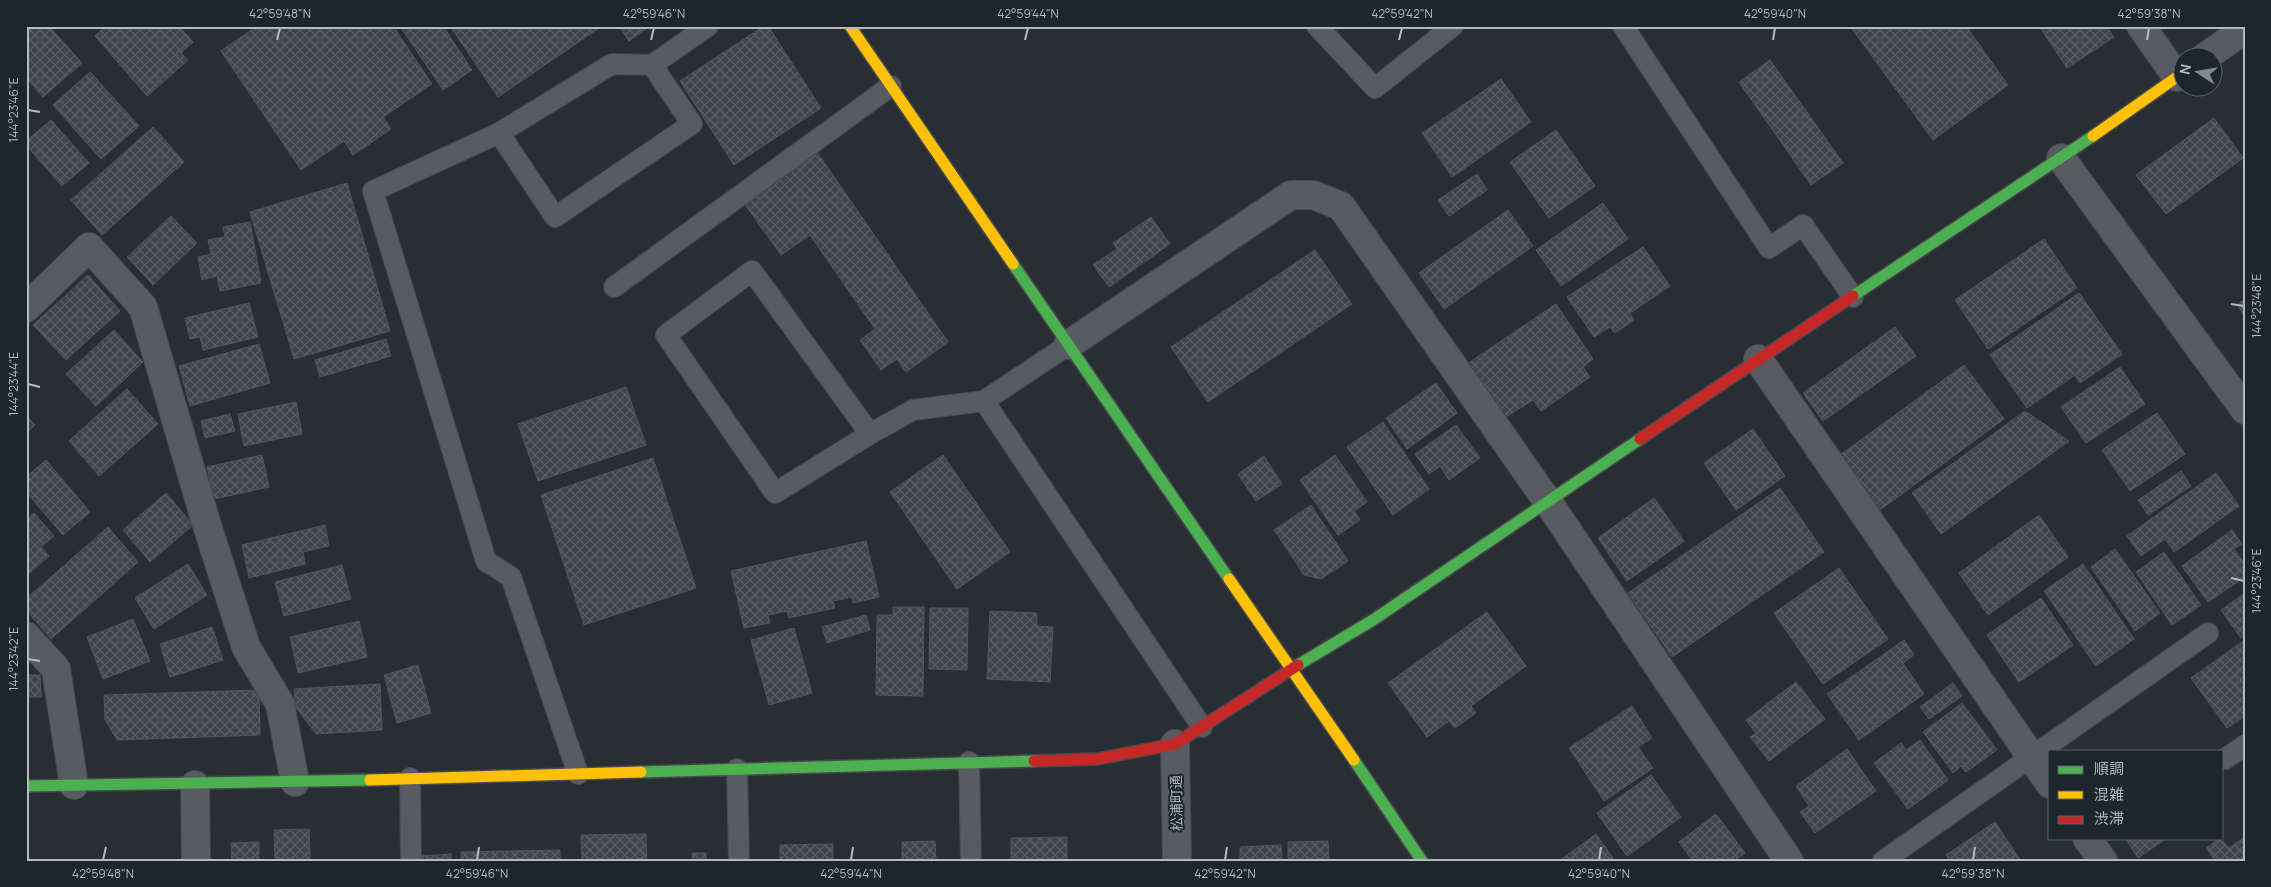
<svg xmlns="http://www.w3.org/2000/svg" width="2271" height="887" font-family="Manrope,'Noto Sans JP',sans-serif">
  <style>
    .building { fill: url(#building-cross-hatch); stroke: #50565b }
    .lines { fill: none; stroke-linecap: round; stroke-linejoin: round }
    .lane-casing { stroke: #464a4e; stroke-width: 22 }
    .street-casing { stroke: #464a4e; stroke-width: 30 }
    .fast-casing { stroke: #464a4e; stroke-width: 14 }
    .slow-casing { stroke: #464a4e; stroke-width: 14 }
    .jam-casing { stroke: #464a4e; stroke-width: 14 }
    .lane { stroke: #585c61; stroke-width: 20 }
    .street { stroke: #585c61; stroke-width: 28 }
    .fast { stroke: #4caf50; stroke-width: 11 }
    .slow { stroke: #ffc107; stroke-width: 11 }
    .jam { stroke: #c62828; stroke-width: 11 }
    .ticks { fill: none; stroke: #b2bbc4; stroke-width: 2 }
    .labels { text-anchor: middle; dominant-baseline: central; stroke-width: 4; stroke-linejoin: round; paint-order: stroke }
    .street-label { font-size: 14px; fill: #b2bbc4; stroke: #1d252d }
    .neatline { fill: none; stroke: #b2bbc4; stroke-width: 2 }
    .ticks-label { font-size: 12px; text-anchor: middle; fill: #b2bbc4 }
  </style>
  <defs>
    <pattern id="building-cross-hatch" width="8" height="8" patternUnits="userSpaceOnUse" patternTransform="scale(1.25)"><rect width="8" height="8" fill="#41454a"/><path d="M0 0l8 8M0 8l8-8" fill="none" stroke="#5a5e62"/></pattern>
  </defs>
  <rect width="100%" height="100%" fill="#292e33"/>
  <!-- building -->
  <g class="building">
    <polygon points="26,26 49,26 82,63 43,97 26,78"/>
    <polygon points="106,26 179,26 193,42 181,53 188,60 147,96 95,36"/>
    <polygon points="257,26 393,26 432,84 383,117 391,129 353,155 344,141 301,170 221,51"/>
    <polygon points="400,26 443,26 472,70 443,90"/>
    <polygon points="450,26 602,26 498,97"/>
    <polygon points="619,26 650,26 629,41"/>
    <polygon points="764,26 768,26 821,108 734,165 680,81"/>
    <polygon points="1850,26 1966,26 2008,85 1933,140"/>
    <polygon points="2039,26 2106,26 2114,37 2067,68"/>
    <polygon points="1770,60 1843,163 1811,185 1739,82"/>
    <polygon points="90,72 139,126 101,159 53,105"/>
    <polygon points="1501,79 1531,122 1452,177 1422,133"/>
    <polygon points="2214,118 2243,158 2166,214 2136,175"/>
    <polygon points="51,120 89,163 62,186 26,145 26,141"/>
    <polygon points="153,127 184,162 102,235 71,200"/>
    <polygon points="1556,130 1595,186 1549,218 1510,162"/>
    <polygon points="817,152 948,342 906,372 897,359 881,370 860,340 875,329 810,235 781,255 744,203"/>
    <polygon points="1477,174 1487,190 1449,216 1438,200"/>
    <polygon points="347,183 390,331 294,359 250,212"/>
    <polygon points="1603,203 1628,239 1561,286 1536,250"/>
    <polygon points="1508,210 1533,246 1444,309 1419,273"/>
    <polygon points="171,216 197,243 153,285 127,257"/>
    <polygon points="1151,217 1170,244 1109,287 1093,265 1117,249 1113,243"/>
    <polygon points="250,222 261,283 220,291 217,276 202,280 198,257 211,254 208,240 225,237 223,227"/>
    <polygon points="2044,239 2077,288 1988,349 1955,300"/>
    <polygon points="1643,247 1670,286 1630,313 1634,320 1615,333 1610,327 1594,337 1567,297"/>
    <polygon points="1315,250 1352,304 1208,402 1171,347"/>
    <polygon points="88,275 120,311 66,360 33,325"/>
    <polygon points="2079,293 2122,354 2080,383 2075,375 2027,408 1990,355"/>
    <polygon points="2245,299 2245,316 2237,305"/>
    <polygon points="249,303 258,337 203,350 200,337 190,339 185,318"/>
    <polygon points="1556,304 1593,359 1583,367 1590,377 1541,411 1533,400 1503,419 1467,364"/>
    <polygon points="1895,327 1916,356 1823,421 1803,393"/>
    <polygon points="114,330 143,362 96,406 66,374"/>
    <polygon points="386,339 391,356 320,377 315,360"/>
    <polygon points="259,344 270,383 190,406 179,366"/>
    <polygon points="1964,365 2004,419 1880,510 1840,455"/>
    <polygon points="2120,367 2145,404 2086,443 2061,407"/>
    <polygon points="1436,383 1457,413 1407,449 1386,418"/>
    <polygon points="626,387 646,445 538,481 518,424"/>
    <polygon points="127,389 158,424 99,476 69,441"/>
    <polygon points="296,402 302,434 244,446 238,414"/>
    <polygon points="2025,411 2069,441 1941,534 1912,493"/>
    <polygon points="2157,413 2185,454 2130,491 2102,450"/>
    <polygon points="230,414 235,431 205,438 201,421"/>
    <polygon points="26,415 35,425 26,433"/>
    <polygon points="1383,422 1429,489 1393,515 1347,447"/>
    <polygon points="1456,425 1480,458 1449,480 1440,466 1429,474 1415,454"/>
    <polygon points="1753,429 1785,476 1736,510 1704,463"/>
    <polygon points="262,455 269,487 214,499 207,467"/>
    <polygon points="943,455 1010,552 957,589 890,492"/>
    <polygon points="1335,455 1367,502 1354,511 1360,520 1338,535 1300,480"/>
    <polygon points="1264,456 1282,484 1256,501 1238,474"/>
    <polygon points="653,458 696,588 584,625 541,495"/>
    <polygon points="46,460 90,512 63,535 26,492 26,477"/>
    <polygon points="2181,471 2191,486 2148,515 2138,500"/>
    <polygon points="2216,473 2239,506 2174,552 2165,539 2141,556 2127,536"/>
    <polygon points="1780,488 1824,552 1672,657 1628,593"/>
    <polygon points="166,493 193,525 150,562 123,530"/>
    <polygon points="1654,498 1684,541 1627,581 1598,538"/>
    <polygon points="1311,505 1348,561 1321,579 1304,575 1274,530"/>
    <polygon points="34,513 54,536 41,547 49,556 26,576 26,520"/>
    <polygon points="2039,515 2068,557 1988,615 1959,573"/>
    <polygon points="325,525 329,546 303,552 305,564 249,578 242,545"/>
    <polygon points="108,527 138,562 51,639 26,610 26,599"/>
    <polygon points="2232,530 2242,544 2234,549 2245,564 2245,577 2208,602 2182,566"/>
    <polygon points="866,541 879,597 853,603 852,597 833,601 835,608 789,618 787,611 768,615 770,623 744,628 731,571"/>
    <polygon points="2115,549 2160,613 2135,631 2091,567"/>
    <polygon points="2164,552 2201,605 2172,625 2136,572"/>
    <polygon points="188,564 207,595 154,629 135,598"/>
    <polygon points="2083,564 2134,639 2096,666 2044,591"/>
    <polygon points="342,565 351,599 284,616 275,582"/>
    <polygon points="1839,568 1888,639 1823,684 1774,613"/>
    <polygon points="2245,593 2245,636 2241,638 2221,610"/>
    <polygon points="2041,598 2073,645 2019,682 1987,635"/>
    <polygon points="893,607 924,607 923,696 876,695 877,615 893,615"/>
    <polygon points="930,608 968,608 967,670 929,669"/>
    <polygon points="990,611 1037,613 1037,626 1053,627 1050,682 987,679"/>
    <polygon points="1487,612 1526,666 1471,706 1476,713 1455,728 1449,721 1427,737 1388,683"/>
    <polygon points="866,615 870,630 827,643 822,627"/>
    <polygon points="133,619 150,661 103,679 87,637"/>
    <polygon points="359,621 367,657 298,673 290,637"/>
    <polygon points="212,627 223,660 170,677 160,644"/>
    <polygon points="794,628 812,693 769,705 751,640"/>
    <polygon points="1904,640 1914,655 1903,663 1924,694 1859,740 1827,694"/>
    <polygon points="2245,640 2245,716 2227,728 2191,678"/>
    <polygon points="418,665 431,713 397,723 384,675"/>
    <polygon points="26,675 40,675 41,697 26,697"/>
    <polygon points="1796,682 1825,719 1769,761 1750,737 1756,733 1746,720"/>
    <polygon points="1953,683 1962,696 1929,719 1920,707"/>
    <polygon points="380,684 382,730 316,734 295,706 294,689"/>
    <polygon points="259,690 260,735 117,740 105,719 104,695"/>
    <polygon points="1962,703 1997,750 1966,772 1961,766 1953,773 1923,732"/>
    <polygon points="1632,706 1652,738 1638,747 1653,768 1604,801 1569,748"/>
    <polygon points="1920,740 1948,780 1908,809 1874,763 1901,743 1906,750"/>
    <polygon points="1847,749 1876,791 1815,833 1800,812 1809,806 1796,786"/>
    <polygon points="1651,775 1681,817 1627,856 1597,813"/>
    <polygon points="1716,814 1745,853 1734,861 1693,861 1679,842"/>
    <polygon points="1995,822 2021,861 1950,861 1946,855"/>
    <polygon points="309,829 310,861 275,861 274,830"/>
    <polygon points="646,834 647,861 582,861 581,835"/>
    <polygon points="1596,834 1615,861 1559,861"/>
    <polygon points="1067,837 1067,861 1011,861 1011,838"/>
    <polygon points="2245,837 2245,861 2211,861 2214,859 2206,848 2220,838 2229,848"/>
    <polygon points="2125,838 2167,838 2138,858"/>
    <polygon points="935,841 936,861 902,861 902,842"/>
    <polygon points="1328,841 1329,861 1288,861 1288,842"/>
    <polygon points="259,842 259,861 232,861 231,843"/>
    <polygon points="833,844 833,861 780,861 780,845"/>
    <polygon points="1281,845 1282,861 1240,861 1240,847"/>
    <polygon points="560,850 560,861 461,861 461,852"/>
    <polygon points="692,853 706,853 706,861 693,861"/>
    <polygon points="451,854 451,861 421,861 421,856"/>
  </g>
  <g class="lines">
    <defs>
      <g id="lane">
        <polyline points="1317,26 1375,88 1453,26"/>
        <polyline points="1623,26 1769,248 1803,225 1853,297"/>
        <polyline points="499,133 612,64 652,65"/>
        <polyline points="614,287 891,86"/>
        <polyline points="1068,345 984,401 1202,727"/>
        <polyline points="870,434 775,493 666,335 752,271 870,434 913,410 984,401"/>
        <polyline points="2225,759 2245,745"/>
        <polyline points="969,762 971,861"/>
        <polyline points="737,769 739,861"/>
        <polyline points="578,774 511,577 486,561 373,191 499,133 555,217 692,124 652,65 708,26"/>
        <polyline points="410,778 411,861"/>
        <polyline points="1883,861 2208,633"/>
      </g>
      <g id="street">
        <polyline points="2141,26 2177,77"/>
        <polyline points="2204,58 2245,29"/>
        <polyline points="2061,158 2245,410"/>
        <polyline points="26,308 89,247 143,307 205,519 246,647 280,704 295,782"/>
        <polyline points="1068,345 1291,195 1313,195 1341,206 1548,502 1789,861"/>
        <polyline points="1758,359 2050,784"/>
        <polyline points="26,636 56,669 74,785"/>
        <polyline points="1175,744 1177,861"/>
        <polyline points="195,785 196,861"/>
        <polyline points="2087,838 2103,861"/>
      </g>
      <g id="fast">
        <polyline points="1013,264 1229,579"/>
        <polyline points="1853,296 2093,136"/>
        <polyline points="1298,665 1373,620 1640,439"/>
        <polyline points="1354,760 1422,861"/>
        <polyline points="641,772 1034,761"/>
        <polyline points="26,786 370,780"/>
      </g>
      <g id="slow">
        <polyline points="850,26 1013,264"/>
        <polyline points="2093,136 2184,72"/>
        <polyline points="1229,579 1354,760"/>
        <polyline points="370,780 641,772"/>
      </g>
      <g id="jam">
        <polyline points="1640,439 1853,296"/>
        <polyline points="1034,761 1097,759 1175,744 1298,665"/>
      </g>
    </defs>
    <!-- lane casing -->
    <use href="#lane" class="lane-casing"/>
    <!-- street casing -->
    <use href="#street" class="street-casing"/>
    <!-- fast casing -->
    <use href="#fast" class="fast-casing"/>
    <!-- slow casing -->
    <use href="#slow" class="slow-casing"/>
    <!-- jam casing -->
    <use href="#jam" class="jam-casing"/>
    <!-- lane -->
    <use href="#lane" class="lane"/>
    <!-- street -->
    <use href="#street" class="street"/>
    <!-- fast -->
    <use href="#fast" class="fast"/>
    <!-- slow -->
    <use href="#slow" class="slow"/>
    <!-- jam -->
    <use href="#jam" class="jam"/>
  </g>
  <!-- ticks -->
  <path class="ticks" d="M277 40 280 28M651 40 654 28M1025 40 1028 28M1399 40 1402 28M1773 40 1775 28M2147 40 2149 28M28 110 40 112M2231 304 2244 306M28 384 40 387M2231 578 2244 581M28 659 40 661M103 860 106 847M477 860 479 847M851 860 853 847M1225 860 1227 847M1599 860 1601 847M1973 860 1975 847"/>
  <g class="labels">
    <!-- street labels -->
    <g class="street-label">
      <text transform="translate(1176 803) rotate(-91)">松浦町通</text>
    </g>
  </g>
  <!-- border -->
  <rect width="2271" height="887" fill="none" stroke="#1d252d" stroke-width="55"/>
  <!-- legend -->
  <rect x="2048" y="750" width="175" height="90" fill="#1d252d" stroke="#596169"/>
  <rect x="2058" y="766" width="25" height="8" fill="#4caf50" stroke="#596169"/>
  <text x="2094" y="774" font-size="15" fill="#b2bbc4">順調</text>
  <rect x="2058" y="791" width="25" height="8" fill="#ffc107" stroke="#596169"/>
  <text x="2094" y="800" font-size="15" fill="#b2bbc4">混雑</text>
  <rect x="2058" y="816" width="25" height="8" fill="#c62828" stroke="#596169"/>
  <text x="2094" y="824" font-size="15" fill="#b2bbc4">渋滞</text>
  <!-- north arrow -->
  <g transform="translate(2198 72) rotate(282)"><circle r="24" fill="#1d252d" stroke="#596169"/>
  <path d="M0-4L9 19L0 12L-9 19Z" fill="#828a91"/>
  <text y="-8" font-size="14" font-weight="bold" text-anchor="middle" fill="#b2bbc4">N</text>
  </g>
  <rect x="28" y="28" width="2216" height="832" class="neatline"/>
  <g class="ticks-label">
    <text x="280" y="18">42°59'48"N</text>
    <text x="654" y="18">42°59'46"N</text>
    <text x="1028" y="18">42°59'44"N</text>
    <text x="1402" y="18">42°59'42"N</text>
    <text x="1775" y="18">42°59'40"N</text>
    <text x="2149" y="18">42°59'38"N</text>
    <text transform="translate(14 110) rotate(-90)" y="4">144°23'46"E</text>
    <text transform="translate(2257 306) rotate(-90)" y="4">144°23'48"E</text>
    <text transform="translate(14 384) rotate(-90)" y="4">144°23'44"E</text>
    <text transform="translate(2257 581) rotate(-90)" y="4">144°23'46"E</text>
    <text transform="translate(14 659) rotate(-90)" y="4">144°23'42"E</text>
    <text x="103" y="878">42°59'48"N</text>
    <text x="477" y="878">42°59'46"N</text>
    <text x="851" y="878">42°59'44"N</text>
    <text x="1225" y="878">42°59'42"N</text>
    <text x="1599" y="878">42°59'40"N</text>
    <text x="1973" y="878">42°59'38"N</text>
  </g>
</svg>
